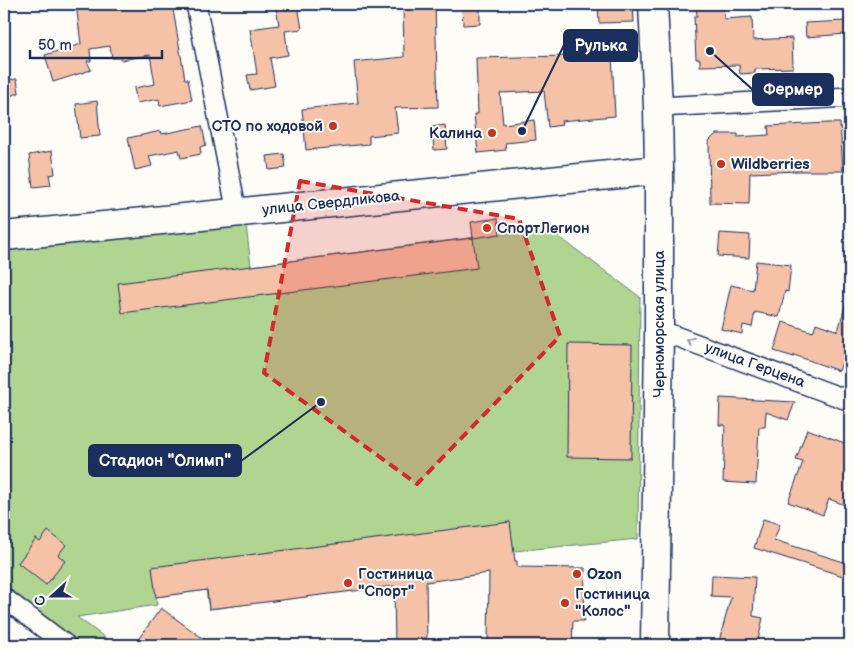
<svg xmlns="http://www.w3.org/2000/svg" width="854" height="649" font-family="'Balsamiq Sans',sans-serif">
  <style>
    .green { fill: #b0d590; stroke: #668277 }
    .building { fill: #f6c2a7; stroke: #1b2f5e }
    .lines { fill: none; stroke-linecap: round; stroke-linejoin: round }
    .street-casing { stroke: #1b2f5e; stroke-width: 22 }
    .secondary-casing { stroke: #1b2f5e; stroke-width: 31 }
    .street { stroke: #fdfcf7; stroke-width: 19 }
    .secondary { stroke: #fdfcf7; stroke-width: 28 }
    .oneway { stroke: #8c96aa }
    .marked { fill: #d62828; fill-opacity: 0.2; stroke: #d62828; stroke-width: 4; stroke-dasharray: 10 6; stroke-linejoin: round }
    .poi-dot { fill: #c8321e; stroke: #fdfcf7; stroke-width: 2 }
    .labels { text-anchor: middle; dominant-baseline: central; stroke-width: 4; stroke-linejoin: round; paint-order: stroke }
    .poi-label { font-size: 15px; font-weight: bold; fill: #1b2f5e; stroke: #fdfcf7; text-anchor: start }
    .street-label { font-size: 15px; fill: #1b2f5e; stroke: #fdfcf7 }
    .leader { fill: none; stroke: #1b2f5e; stroke-width: 2 }
    .callout-dot { fill: #1b2f5e; stroke: #fdfcf7; stroke-width: 2 }
    .callout { fill: #1b2f5e; stroke: #1b2f5e; stroke-width: 2 }
    .callout-label { font-size: 16px; text-anchor: middle; font-weight: bold; fill: #fff }
  </style>
  <rect width="100%" height="100%" fill="#fdfcf7"/>
  <filter id="ink" filterUnits="userSpaceOnUse"><feTurbulence type="fractalNoise" baseFrequency=".02" numOctaves="2"/><feDisplacementMap in="SourceGraphic" scale="10" xChannelSelector="R" yChannelSelector="G"/><feConvolveMatrix kernelMatrix="1 2 1 2 8 2 1 2 1" color-interpolation-filters="sRGB"/></filter>
  <g filter="url(#ink)">
    <!-- green -->
    <polygon class="green" points="246,225 251,266 547,228 640,297 638,539 514,551 472,557 474,575 209,609 206,590 156,597 157,605 77,617 115,645 79,645 4,589 4,250"/>
    <!-- building -->
    <g class="building">
      <polygon points="76,4 172,4 185,79 188,79 192,100 160,106 159,99 137,103 134,88 155,84 150,55 121,60 121,58 112,58 110,46 90,49 91,61 87,61 91,70 53,82 45,55 81,44"/>
      <polygon points="403,4 435,4 438,107 395,108 398,133 369,136 369,144 306,150 302,109 358,103 354,62 404,57"/>
      <polygon points="598,4 633,4 634,22 599,23"/>
      <polygon points="723,4 724,19 752,17 753,40 792,38 793,68 755,69 755,73 740,74 739,65 700,66 700,59 696,59 694,16 697,16 696,5"/>
      <polygon points="298,5 302,29 285,31 288,55 270,58 275,86 250,90 247,75 257,74 250,29 279,25 276,8"/>
      <polygon points="462,8 480,8 480,24 463,25"/>
      <polygon points="846,21 847,34 806,37 805,23"/>
      <polygon points="612,55 615,116 561,121 562,125 548,127 544,91 500,93 503,124 534,120 536,140 505,143 506,150 478,153 474,114 478,114 476,58"/>
      <polygon points="17,79 19,93 6,97 4,80"/>
      <polygon points="97,101 100,136 80,138 76,104"/>
      <polygon points="829,123 840,123 843,171 799,171 750,173 749,204 710,203 709,141 716,134 738,134 738,137 769,135 768,126"/>
      <polygon points="445,125 447,149 434,150 432,127"/>
      <polygon points="202,126 206,145 200,147 201,154 181,158 179,150 149,156 152,166 135,170 128,138 161,131 162,134"/>
      <polygon points="52,151 55,174 49,175 51,185 33,187 29,155"/>
      <polygon points="284,154 286,168 269,170 267,156"/>
      <polygon points="498,218 500,234 473,238 471,222"/>
      <polygon points="720,233 750,235 749,258 718,256"/>
      <polygon points="473,238 477,268 122,313 118,283"/>
      <polygon points="756,261 791,265 788,292 785,291 779,317 755,312 752,327 743,325 742,334 721,329 731,285 753,290"/>
      <polygon points="846,303 850,303 850,351 847,361 843,360 839,371 794,355 794,357 774,351 783,322 813,332 816,323 838,331"/>
      <polygon points="568,344 632,345 631,458 567,457"/>
      <polygon points="720,398 795,402 788,420 766,412 765,427 759,427 756,484 723,482 725,425 719,425"/>
      <polygon points="807,429 850,445 850,507 829,499 823,515 788,502 803,462 796,460"/>
      <polygon points="763,519 780,524 774,540 850,564 846,577 754,548"/>
      <polygon points="510,522 515,561 517,561 517,567 585,568 584,621 573,621 572,645 488,645 489,573 426,582 427,645 395,645 394,586 209,609 207,590 156,597 152,567"/>
      <polygon points="48,531 66,545 58,555 65,561 46,585 18,563 36,539 40,542"/>
      <polygon points="712,575 755,577 753,616 763,618 757,645 718,645 731,597 711,596"/>
      <polygon points="161,608 212,645 134,645"/>
    </g>
    <g class="lines">
      <defs>
        <g id="street">
          <polyline points="196,4 237,213"/>
          <polyline points="658,107 850,97"/>
          <polyline points="659,330 850,401"/>
          <polyline points="4,598 66,645"/>
        </g>
        <g id="secondary">
          <polyline points="653,4 658,107 659,170 659,330 655,645"/>
          <polyline points="4,236 659,170"/>
        </g>
      </defs>
      <!-- street casing -->
      <use href="#street" class="street-casing"/>
      <!-- secondary casing -->
      <use href="#secondary" class="secondary-casing"/>
      <!-- street -->
      <use href="#street" class="street"/>
      <!-- secondary -->
      <use href="#secondary" class="secondary"/>
    </g>
    <!-- one-way arrows -->
    <defs><path id="oneway-chevron" d="M-2-3.5L2.5 0L-2 3.5" fill="none" stroke-width="1.6" stroke-linecap="round" stroke-linejoin="round" transform="scale(1.25)"/></defs>
    <use class="oneway" href="#oneway-chevron" transform="translate(690 341) rotate(-160)"/>
  </g>
  <!-- marked area -->
  <path class="marked" d="M300 181 519 219 560 336 417 484 264 373Z"/>
  <!-- markers -->
  <g class="poi-dot">
    <circle cx="333" cy="126" r="5"/>
    <circle cx="492" cy="133" r="5"/>
    <circle cx="721" cy="164" r="5"/>
    <circle cx="487" cy="228" r="5"/>
    <circle cx="577" cy="574" r="5"/>
    <circle cx="348" cy="583" r="5"/>
    <circle cx="565" cy="603" r="5"/>
  </g>
  <g class="labels">
    <!-- poi labels -->
    <g class="poi-label">
      <text x="323" y="126" text-anchor="end">СТО по ходовой</text>
      <text x="482" y="133" text-anchor="end">Калина</text>
      <text x="731" y="164">Wildberries</text>
      <text x="497" y="228">СпортЛегион</text>
      <text x="358" y="574">Гостиница<tspan x="358" dy="17">"Спорт"</tspan></text>
      <text x="587" y="574">Ozon</text>
      <text x="575" y="594">Гостиница<tspan x="575" dy="17">"Колос"</tspan></text>
    </g>
    <!-- street labels -->
    <g class="street-label">
      <text transform="translate(331 203) rotate(-6)">улица Свердликова</text>
      <text transform="translate(659 324) rotate(-90)">Черноморская улица</text>
      <text transform="translate(755 365) rotate(20)">улица Герцена</text>
    </g>
  </g>
  <!-- callouts -->
  <path class="leader" d="M522 131L564 45M710 51L753 90M321 402L241 461"/>
  <g class="callout-dot">
    <circle cx="522" cy="131" r="5"/>
    <circle cx="710" cy="51" r="5"/>
    <circle cx="321" cy="402" r="5"/>
  </g>
  <g class="callout">
    <rect x="564" y="30" width="73" height="31" rx="5"/>
    <rect x="753" y="74" width="80" height="31" rx="5"/>
    <rect x="89" y="445" width="152" height="31" rx="5"/>
  </g>
  <g class="callout-label">
    <text x="601" y="51">Рулька</text>
    <text x="793" y="95">Фермер</text>
    <text x="165" y="466">Стадион "Олимп"</text>
  </g>
  <!-- margin -->
  <rect width="854" height="649" fill="none" stroke="#fdfcf7" stroke-width="20"/>
  <rect x="10" y="10" width="834" height="629" fill="none" stroke="#1b2f5e" stroke-width="2" filter="url(#ink)"/>
  <!-- north arrow -->
  <g transform="translate(52 596) rotate(249)" stroke="#fdfcf7" stroke-width="4" paint-order="stroke">
  <path d="M0-4L9 19L0 12L-9 19Z" fill="#1b2f5e"/>
  <text y="-8" font-size="14" font-weight="bold" text-anchor="middle" fill="#1b2f5e">С</text>
  </g>
  <!-- scale -->
  <path d="M30 50v8h132v-8" fill="none" stroke="#1b2f5e" stroke-width="2.5"/>
  <text x="38" y="50" font-size="15" fill="#1b2f5e" stroke="#fdfcf7" stroke-width="4" paint-order="stroke">50 m</text>
</svg>
